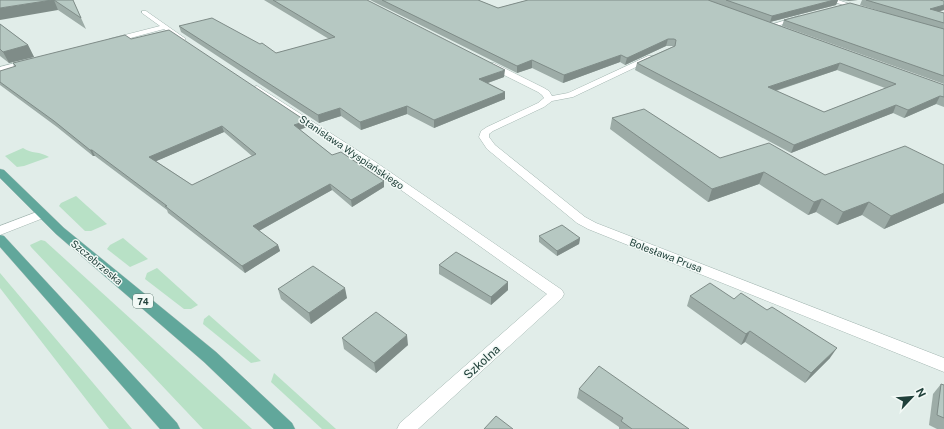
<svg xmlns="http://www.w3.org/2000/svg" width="944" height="429" font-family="'Public Sans',sans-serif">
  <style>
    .green { fill: #b8e1c6 }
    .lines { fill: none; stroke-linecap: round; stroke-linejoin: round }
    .service-casing { stroke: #a3b6b1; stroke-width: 1 }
    .minor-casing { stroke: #a3b6b1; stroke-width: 1 }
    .primary-casing { stroke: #c1cac8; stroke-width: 1 }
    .service { fill: #fff; fill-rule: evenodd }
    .minor { fill: #fff; fill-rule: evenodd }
    .primary { fill: #61a79b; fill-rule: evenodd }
    .wall { fill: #9daca7; fill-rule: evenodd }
    .shaded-wall { fill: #7f8c88 }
    .building { fill: #b6c8c2; stroke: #7f8c88; fill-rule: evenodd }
    .labels { text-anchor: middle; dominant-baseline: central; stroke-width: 3; stroke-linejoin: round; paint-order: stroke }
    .shield { fill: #f2f9f6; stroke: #5f7872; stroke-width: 1 }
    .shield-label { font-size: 9px; font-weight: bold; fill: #20403a }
    .street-label { font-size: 10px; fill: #20403a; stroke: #f2f9f6 }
    .near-street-label { font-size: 12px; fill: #20403a; stroke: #f2f9f6 }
  </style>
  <rect width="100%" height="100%" fill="#e1ede9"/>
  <!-- green -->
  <g class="green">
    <path d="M23 148C31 154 40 151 49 157L24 166 17 167 5 156Z"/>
    <polygon points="76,196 107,224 91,231 85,231 59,206 61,203"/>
    <polygon points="123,238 148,259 130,267 107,249 110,245"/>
    <polygon points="41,240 45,241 252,429 203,429 31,247 30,245"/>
    <polygon points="157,268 198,305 191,309 184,309 145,279 147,273"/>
    <polygon points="0,273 132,429 109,429 0,288"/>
    <polygon points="209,315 261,361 251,363 203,324 204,319"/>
    <polygon points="274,373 336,429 322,429 271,382"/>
  </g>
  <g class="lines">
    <defs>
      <polygon id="service" points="42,210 46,211 48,214 46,217 0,235 0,226"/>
      <g id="minor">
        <polygon points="828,0 838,0 862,8 859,10"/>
        <polygon points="142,11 146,11 186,39 182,41 179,41 164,29 112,43 109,43 109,39 160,26 142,13"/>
        <polygon points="799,16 802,18 801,19 770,28 767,26"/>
        <polygon points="648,56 654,56 655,58 573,97 552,101 544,107 493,131 489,134 489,137 495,145 585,217 596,223 944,358 944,372 588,229 577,223 487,149 479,137 481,131 487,127 538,103 544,98 542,95 538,92 488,67 488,63 494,63 544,88 549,91 552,96 568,93"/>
        <polygon points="30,59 33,59 33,63 0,71 0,67"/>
        <polygon points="257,86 374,161 562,290 564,294 562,298 418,429 397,429 400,423 547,294 366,165 254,91 253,89 254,87"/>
      </g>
      <g id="primary">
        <polygon points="0,169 4,170 64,228 216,352 292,423 295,429 274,429 204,362 56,234 0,178"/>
        <polygon points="0,235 4,236 177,423 180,429 160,429 0,247"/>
      </g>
    </defs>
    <!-- service casing -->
    <use href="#service" class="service-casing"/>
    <!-- minor casing -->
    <use href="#minor" class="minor-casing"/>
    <!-- primary casing -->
    <use href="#primary" class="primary-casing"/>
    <!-- service -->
    <use href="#service" class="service"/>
    <!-- minor -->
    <use href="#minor" class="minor"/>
    <!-- primary -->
    <use href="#primary" class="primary"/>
  </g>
  <!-- wall -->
  <g class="wall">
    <polygon points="0,0 73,0 86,29 58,10"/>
    <polygon points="264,0 367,0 504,77 488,83 505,92 505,99 434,128 407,114 361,130 341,116 319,123 181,32 179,26 276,53 329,39"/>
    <path d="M370 0H478L498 8 528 0H858L847 1 838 0 836 5 770 22 944 85V107L936 104 904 118 893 113 791 153 635 70 637 63 674 46H666L625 65 620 62 563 83 532 68 517 73ZM837 70 885 88 824 112 776 91Z"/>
    <polygon points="862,0 940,0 944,1 944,10 939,11 944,13 944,84 782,26 784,20 880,11 860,5"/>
    <polygon points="0,24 28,45 34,57 9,63 0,56"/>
    <path d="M131 39 307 127 300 130 332 155 384 181V187L352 207 332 190 259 231 278 245 280 251 245 273 168 213 167 210 95 156H93L57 127 0 85V71L14 67 13 63ZM224 132 252 156 192 185 156 161Z"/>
    <polygon points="612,118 720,158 825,175 944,165 944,203 884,229 862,215 837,225 816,212 808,215 759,184 708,202 610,129"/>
    <polygon points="539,236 580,238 579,244 557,256 539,242"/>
    <polygon points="439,265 508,282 508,290 491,305 439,274"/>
    <polygon points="278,289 347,298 311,324 281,299"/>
    <polygon points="690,296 734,299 830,358 805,383 745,342 741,345 687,306"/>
    <polygon points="342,338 408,345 376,373 344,349"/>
    <polygon points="941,384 944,385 944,429 937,429 929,425 933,394"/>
    <polygon points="579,389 689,429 619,429 619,427 577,398"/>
  </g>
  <!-- shaded-wall -->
  <g class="shaded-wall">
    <polygon points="52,0 54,0 58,10 0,20 0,8"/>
    <polygon points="834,0 838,0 836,5 770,22 772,16"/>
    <polygon points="848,0 858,0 847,1"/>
    <polygon points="944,5 944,10 927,15 930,9"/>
    <polygon points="668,39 666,46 625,65 627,58"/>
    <polygon points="28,45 34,57 9,63 3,52"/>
    <polygon points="621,55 620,62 563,83 564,75"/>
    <polygon points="532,60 532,68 517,73 517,66"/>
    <polygon points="840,63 837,70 765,94 768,87"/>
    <polygon points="505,70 504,77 479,86 479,79"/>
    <polygon points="505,92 505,99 434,128 434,120"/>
    <polygon points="940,96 936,104 904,118 908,110"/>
    <polygon points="896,105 893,113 791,153 794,145"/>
    <polygon points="407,106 407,114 361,130 360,122"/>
    <polygon points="340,108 341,116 319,123 318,115"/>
    <polygon points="306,121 307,127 295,131 294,125"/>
    <polygon points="222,126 224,132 152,163 149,157"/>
    <polygon points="90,150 92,150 95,156 93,156"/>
    <polygon points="764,172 759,184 708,202 712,189"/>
    <polygon points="384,181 384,187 352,207 351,200"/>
    <polygon points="330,184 332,190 255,233 253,226"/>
    <polygon points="944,193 944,203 884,229 891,216"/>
    <polygon points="822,199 816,212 808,215 814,202"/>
    <polygon points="869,202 862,215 837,225 843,212"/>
    <polygon points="580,238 579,244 557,256 557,251"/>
    <polygon points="278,245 280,251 245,273 242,266"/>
    <polygon points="508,282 508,290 491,305 491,297"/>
    <polygon points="345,288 347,298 311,324 309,313"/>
    <polygon points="750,331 745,342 741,345 746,334"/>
    <polygon points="407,335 408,345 376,373 374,363"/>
    <polygon points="837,348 830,358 805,383 811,373"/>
  </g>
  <!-- building -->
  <g class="building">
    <polygon points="0,0 52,0 0,8"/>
    <polygon points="54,0 73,0 81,18"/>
    <polygon points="273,0 367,0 505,70 479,79 505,92 434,120 407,106 360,122 340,108 318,115 179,26 212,18 260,44 262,43 276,53 335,37"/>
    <path d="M382 0H478L498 8 528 0H708L944 85V97L940 96 908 110 896 105 794 145 637 63 675 46 676 40 674 39H668L627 58 621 55 564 75 532 60 517 66ZM840 63 896 84 824 112 768 87Z"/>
    <polygon points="726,0 834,0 772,16"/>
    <polygon points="866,0 940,0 944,1 944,5 930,9 944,13 944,23"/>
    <polygon points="850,3 944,29 944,76 784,20"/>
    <polygon points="0,24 28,45 3,52 0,49"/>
    <path d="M169 30 306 121 294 125 332 155 341 152 384 181 351 200 330 184 253 226 278 245 242 266 165 206H167L92 150H90L54 121 0 82V71L16 66 13 63 125 35 131 39ZM222 126 256 154 192 185 149 157Z"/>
    <polygon points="644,109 720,158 769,143 825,175 905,146 944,165 944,193 891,216 869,202 843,212 822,199 814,202 764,172 712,189 612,118"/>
    <polygon points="562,225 580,238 557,251 539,236"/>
    <polygon points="456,252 508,282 491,297 439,265"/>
    <polygon points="313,266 345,288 309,313 278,289"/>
    <polygon points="710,283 734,299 741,293 767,310 772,307 837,348 811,373 750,331 746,334 690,296"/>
    <polygon points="376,312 407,335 374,363 342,338"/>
    <polygon points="599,366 689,429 632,429 621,421 623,418 579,389"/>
    <polygon points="941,384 944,385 944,418 937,415"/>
    <polygon points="496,416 513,429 484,429"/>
  </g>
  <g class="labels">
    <!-- shield labels -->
    <rect class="shield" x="133" y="294" width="20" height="14" rx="3"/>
    <g class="shield-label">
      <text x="143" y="301">74</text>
    </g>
    <!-- street labels -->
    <g class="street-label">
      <text transform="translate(352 152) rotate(34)">Stanisława Wyspiańskiego</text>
      <text transform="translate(666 255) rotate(21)">Bolesława Prusa</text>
      <text transform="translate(97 262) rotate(40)">Szczebrzeska</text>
    </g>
    <!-- near-street labels -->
    <g class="near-street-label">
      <text transform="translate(482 362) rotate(-42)">Szkolna</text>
    </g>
  </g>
  <!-- north arrow -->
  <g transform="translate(912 397) rotate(64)" stroke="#f2f9f6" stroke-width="3" paint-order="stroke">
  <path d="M0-3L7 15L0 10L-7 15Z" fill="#20403a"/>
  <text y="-6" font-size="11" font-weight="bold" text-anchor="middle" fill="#20403a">N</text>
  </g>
</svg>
